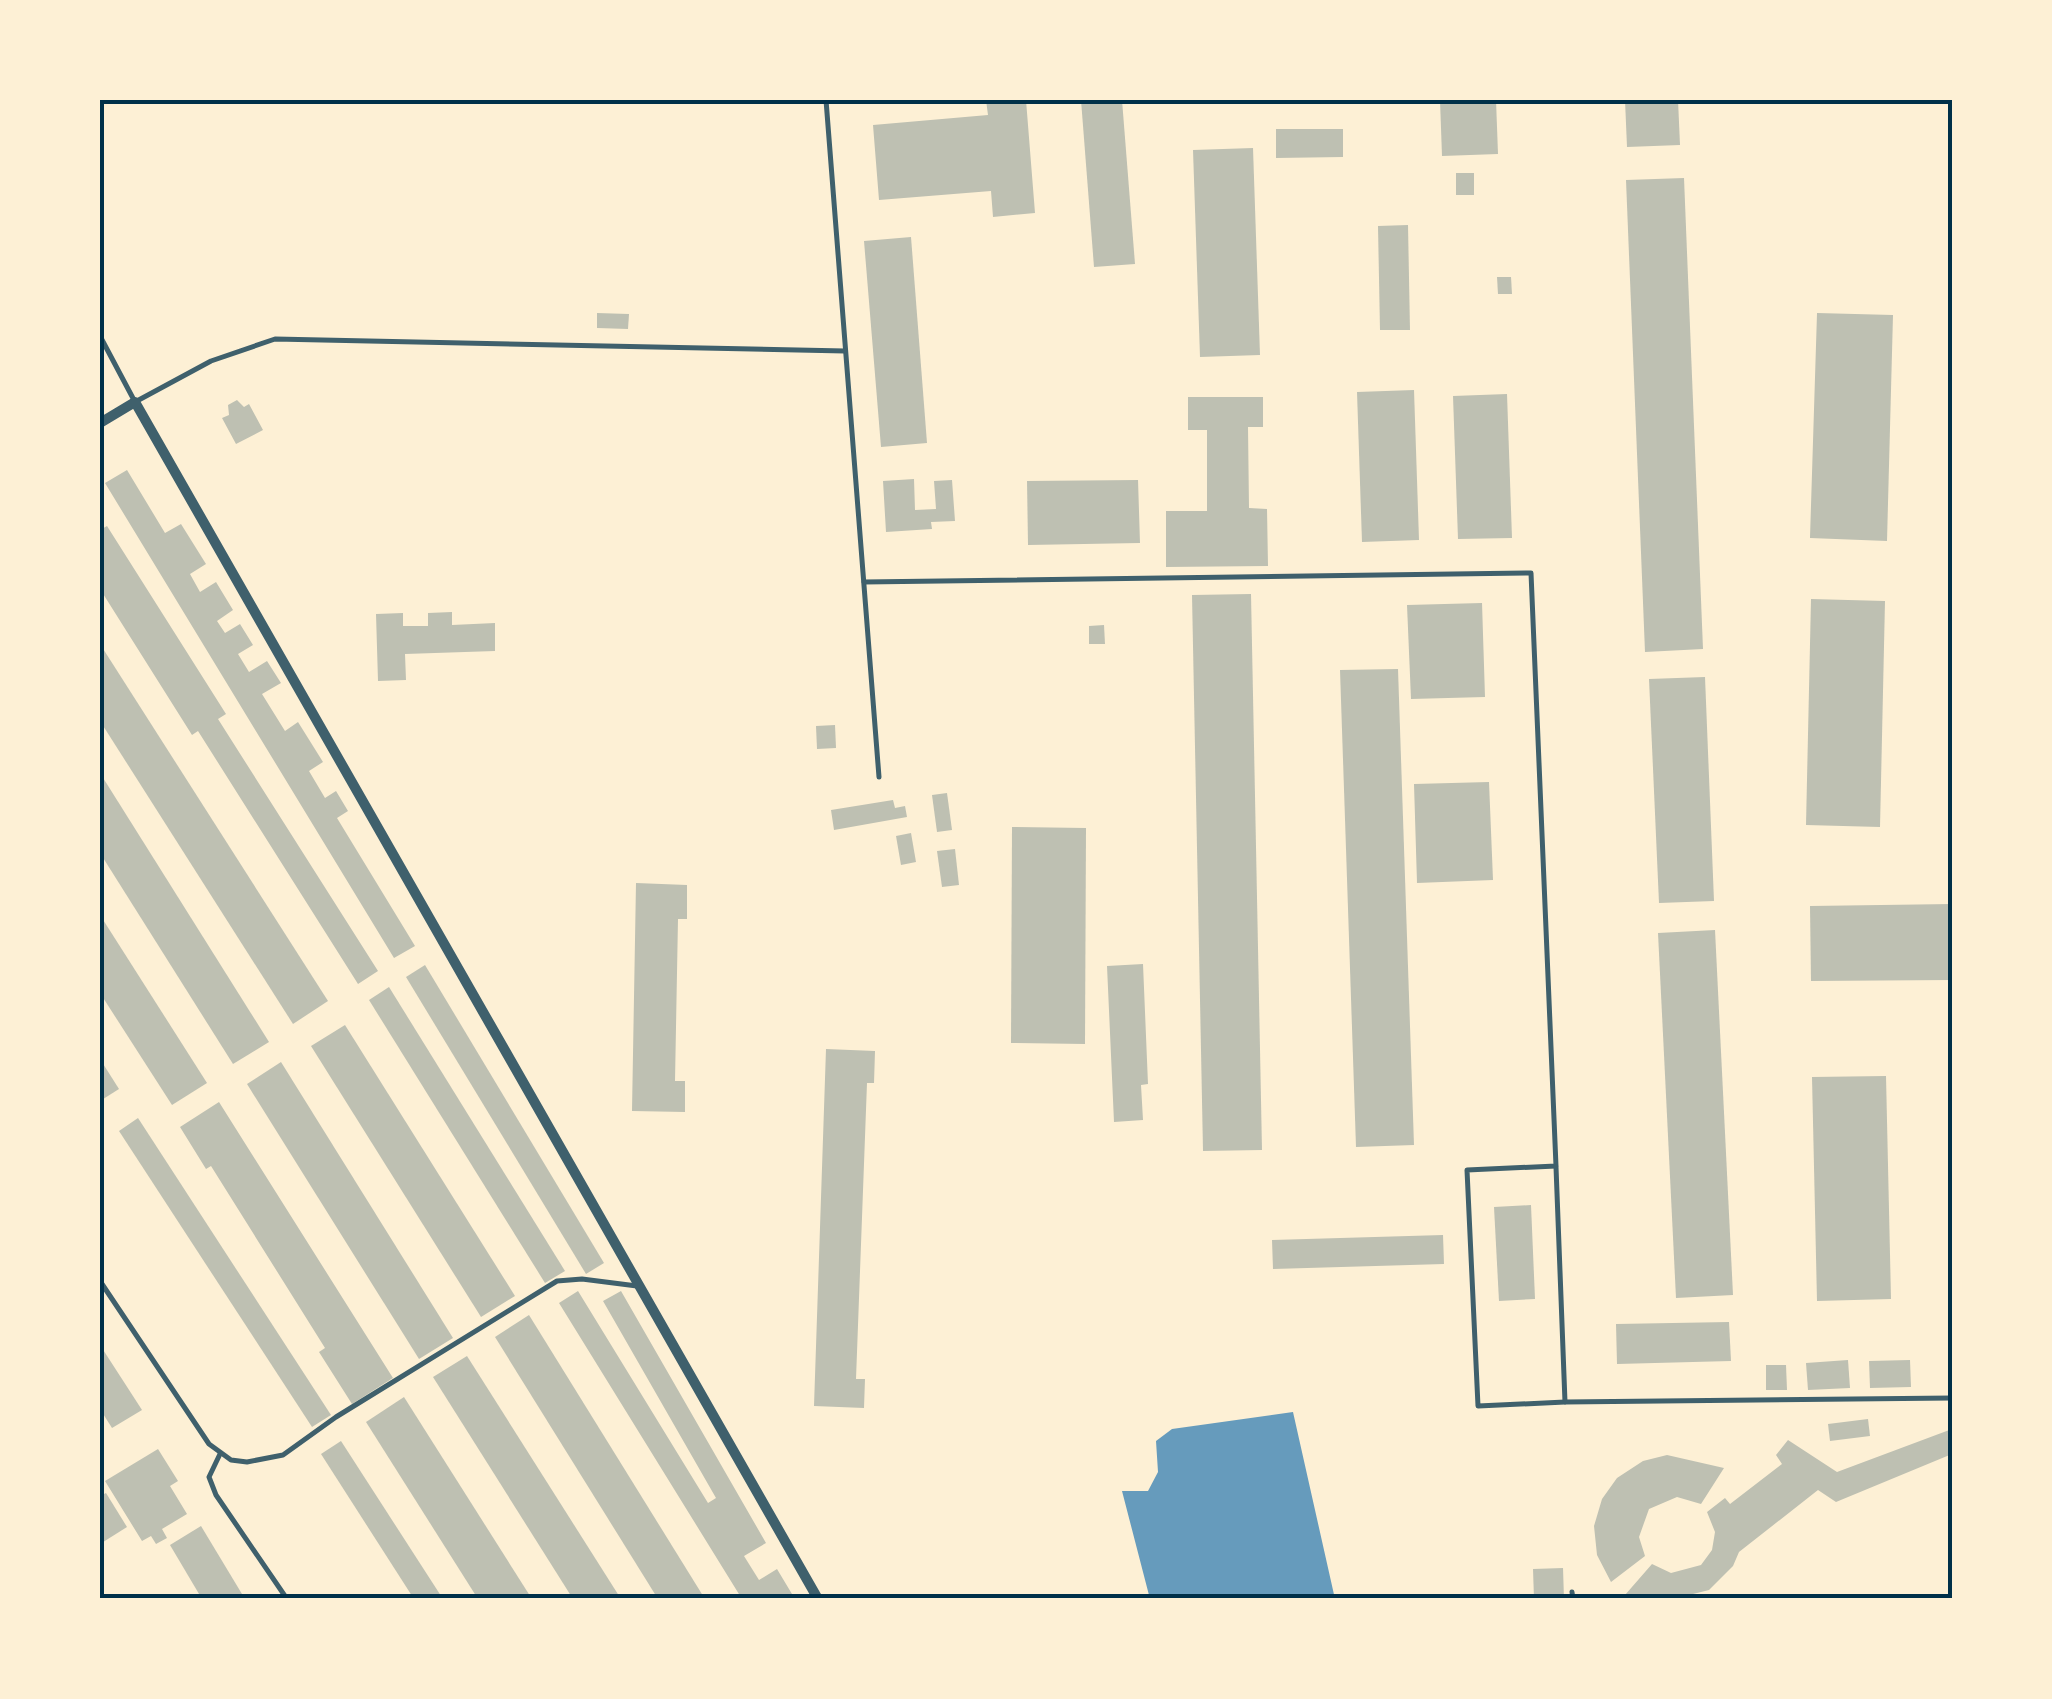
<svg xmlns="http://www.w3.org/2000/svg" width="2052" height="1699" font-family="Inter,sans-serif">
  <style>
    .water { fill: #669bbc }
    .building { fill: #bec0b2 }
    .lines { fill: none; stroke-linecap: round; stroke-linejoin: round }
    .service { stroke: #3f606c; stroke-width: 5 }
    .minor { stroke: #3f606c; stroke-width: 10 }
    .neatline { fill: none; stroke: #003049; stroke-width: 4 }
  </style>
  <rect width="100%" height="100%" fill="#fdf0d5"/>
  <!-- water -->
  <polygon class="water" points="1293,1412 1335,1599 1150,1599 1122,1491 1148,1491 1158,1472 1156,1441 1172,1429"/>
  <!-- building -->
  <g class="building">
    <polygon points="986,100 1026,100 1035,213 993,217 991,191 879,200 873,125 988,115"/>
    <polygon points="1081,100 1122,100 1135,264 1094,267"/>
    <polygon points="1440,100 1496,100 1498,154 1442,156"/>
    <polygon points="1625,100 1678,100 1680,145 1627,147"/>
    <polygon points="1276,129 1343,129 1343,157 1276,158"/>
    <polygon points="1253,148 1260,355 1200,357 1193,150"/>
    <rect x="1456" y="173" width="18" height="22"/>
    <polygon points="1684,178 1703,649 1645,652 1626,180"/>
    <polygon points="1408,225 1410,330 1380,330 1378,226"/>
    <polygon points="911,237 927,443 881,447 864,241"/>
    <polygon points="1497,277 1511,277 1512,294 1498,294"/>
    <polygon points="597,313 629,314 628,329 597,328"/>
    <polygon points="1817,313 1893,315 1887,541 1810,538"/>
    <polygon points="1414,390 1419,540 1362,542 1357,392"/>
    <polygon points="1507,394 1512,538 1458,539 1453,396"/>
    <polygon points="1188,397 1263,397 1263,427 1248,427 1249,508 1267,509 1268,566 1166,567 1166,511 1207,511 1207,430 1188,430"/>
    <polygon points="237,400 244,407 249,404 263,430 236,444 222,418 229,415 228,405"/>
    <polygon points="127,470 165,533 181,524 206,564 190,574 200,592 216,582 233,610 217,621 225,633 240,624 253,645 238,654 249,672 267,661 281,683 262,694 285,731 298,722 323,762 309,771 325,798 336,791 348,811 337,818 415,946 394,958 105,483"/>
    <polygon points="914,479 915,510 936,509 934,481 952,480 955,521 931,522 932,529 886,532 883,481"/>
    <polygon points="1138,480 1140,543 1028,545 1027,481"/>
    <polygon points="107,526 226,714 218,719 378,971 358,984 198,731 192,735 100,589 100,530"/>
    <polygon points="1251,594 1262,1150 1203,1151 1192,595"/>
    <polygon points="1811,599 1885,601 1880,827 1806,825"/>
    <polygon points="1482,603 1485,697 1411,699 1407,605"/>
    <polygon points="452,612 452,625 495,623 495,651 405,654 406,680 378,681 376,614 403,613 403,626 428,626 428,613"/>
    <polygon points="1104,625 1105,644 1089,644 1089,626"/>
    <polygon points="100,644 328,1001 293,1024 100,721"/>
    <polygon points="1398,669 1414,1145 1356,1147 1340,670"/>
    <polygon points="1705,677 1714,901 1659,903 1649,679"/>
    <polygon points="835,725 836,748 817,749 816,726"/>
    <polygon points="100,773 269,1042 233,1064 100,853"/>
    <polygon points="1489,782 1493,880 1417,883 1414,784"/>
    <polygon points="947,793 952,830 937,832 932,795"/>
    <polygon points="893,800 895,808 905,806 907,817 834,830 831,810"/>
    <polygon points="1012,827 1086,828 1085,1044 1011,1043"/>
    <polygon points="911,833 916,862 901,865 896,836"/>
    <polygon points="955,849 959,885 942,887 937,851"/>
    <polygon points="636,883 687,885 687,919 678,919 675,1081 685,1081 685,1112 632,1111"/>
    <polygon points="1952,904 1952,980 1811,981 1810,906"/>
    <polygon points="100,915 207,1083 172,1105 100,993"/>
    <polygon points="1715,930 1733,1295 1676,1298 1658,933"/>
    <polygon points="1143,964 1148,1084 1141,1085 1143,1120 1114,1122 1107,966"/>
    <polygon points="425,965 604,1263 586,1274 406,977"/>
    <polygon points="389,987 565,1271 545,1283 369,1000"/>
    <polygon points="345,1025 515,1296 481,1317 311,1046"/>
    <polygon points="826,1049 875,1051 874,1083 867,1083 856,1379 865,1379 864,1408 814,1406"/>
    <polygon points="100,1059 119,1089 100,1101"/>
    <polygon points="281,1062 453,1338 419,1359 247,1084"/>
    <polygon points="1948,1075 1952,1075 1952,1115 1949,1115"/>
    <polygon points="1886,1076 1891,1299 1817,1301 1812,1077"/>
    <polygon points="219,1102 393,1378 352,1404 319,1352 325,1348 211,1166 206,1169 180,1127"/>
    <polygon points="138,1118 331,1415 312,1427 119,1131"/>
    <polygon points="1531,1205 1535,1299 1499,1301 1494,1207"/>
    <polygon points="1443,1235 1444,1264 1273,1269 1272,1240"/>
    <polygon points="578,1291 708,1503 716,1498 603,1301 621,1291 766,1543 744,1556 759,1580 777,1569 795,1599 742,1599 559,1303"/>
    <polygon points="529,1315 705,1599 658,1599 495,1337"/>
    <polygon points="1729,1322 1731,1361 1617,1364 1616,1324"/>
    <polygon points="100,1345 142,1410 112,1428 100,1409"/>
    <polygon points="467,1356 621,1599 573,1599 433,1377"/>
    <polygon points="1848,1360 1850,1388 1808,1390 1806,1363"/>
    <polygon points="1910,1360 1911,1387 1870,1388 1869,1361"/>
    <polygon points="1766,1365 1786,1365 1787,1390 1766,1390"/>
    <polygon points="404,1397 532,1599 478,1599 366,1422"/>
    <polygon points="1868,1419 1870,1436 1830,1441 1828,1424"/>
    <polygon points="1952,1429 1952,1454 1836,1502 1818,1490 1739,1552 1733,1566 1709,1590 1673,1599 1635,1599 1625,1595 1652,1564 1671,1573 1701,1565 1712,1550 1715,1532 1707,1512 1725,1498 1730,1504 1782,1464 1776,1455 1788,1440 1837,1472"/>
    <polygon points="341,1441 443,1599 414,1599 321,1454"/>
    <polygon points="158,1449 178,1481 170,1486 187,1514 162,1529 167,1538 156,1544 151,1536 142,1541 105,1481"/>
    <polygon points="1667,1455 1724,1468 1701,1504 1677,1497 1649,1509 1639,1537 1645,1556 1611,1582 1597,1555 1594,1526 1602,1499 1617,1478 1643,1461"/>
    <polygon points="106,1493 127,1527 100,1544 100,1496"/>
    <polygon points="201,1526 245,1599 202,1599 170,1545"/>
    <polygon points="1563,1568 1564,1599 1534,1599 1533,1569"/>
  </g>
  <g class="lines">
    <!-- service -->
    <g class="service">
      <polyline points="826,100 879,777"/>
      <polyline points="100,336 135,402 211,361 275,339 845,351"/>
      <polyline points="864,582 1531,573 1556,1166 1467,1170 1478,1406 1565,1402"/>
      <polyline points="1556,1167 1565,1402 1952,1398"/>
      <polyline points="100,1281 209,1444 231,1460 247,1462 283,1455 336,1417 557,1281 582,1279 637,1286"/>
      <polyline points="220,1454 209,1477 216,1495 287,1599"/>
      <polyline points="1572,1592 1573,1599"/>
    </g>
    <!-- minor -->
    <polyline class="minor" points="100,423 135,402 818,1599"/>
  </g>
  <!-- border -->
  <rect width="2052" height="1699" fill="none" stroke="#fdf0d5" stroke-width="205"/>
  <rect x="102" y="102" width="1848" height="1494" class="neatline"/>
</svg>
